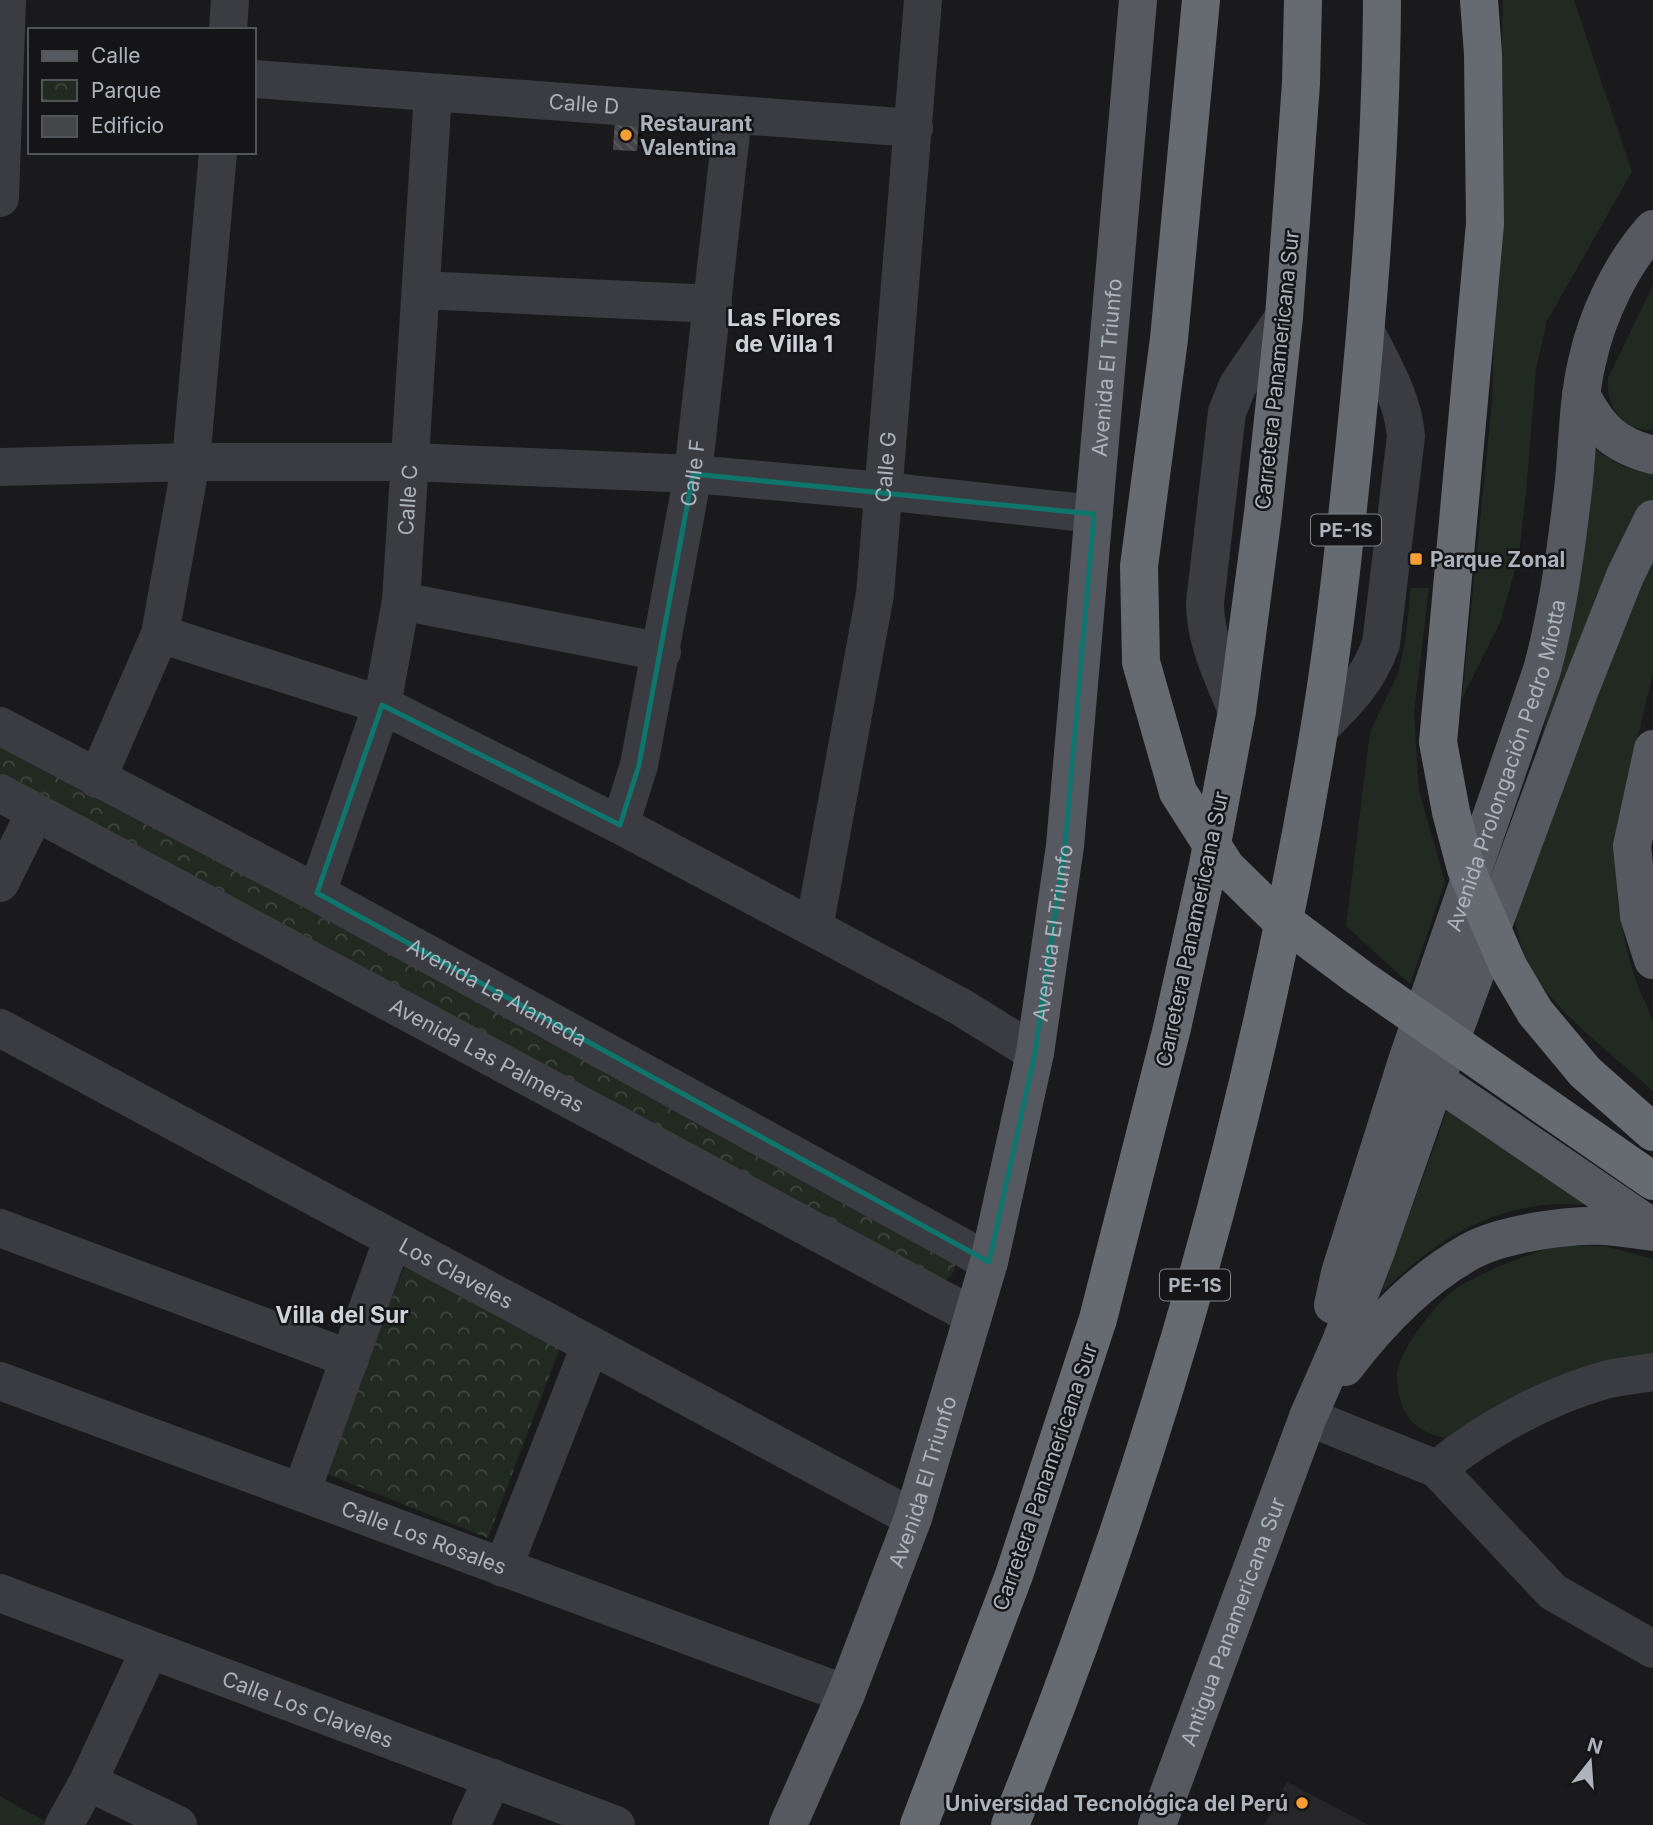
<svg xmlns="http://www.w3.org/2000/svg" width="1653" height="1825" font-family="Inter,sans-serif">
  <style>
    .built { fill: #262629 }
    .green { fill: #212a21 }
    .park { fill: url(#park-crowns) }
    .building { fill: url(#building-back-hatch); filter: url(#shadow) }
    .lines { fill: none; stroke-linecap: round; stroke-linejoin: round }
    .minor { stroke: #3a3c41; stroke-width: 38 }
    .major { stroke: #565a60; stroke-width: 38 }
    .highway { stroke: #666b72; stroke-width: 38 }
    .marked { fill: none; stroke: #0f766e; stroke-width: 5; stroke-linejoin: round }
    .poi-dot { fill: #f79e37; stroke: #151517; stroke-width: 2.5 }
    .labels { text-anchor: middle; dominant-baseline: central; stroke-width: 5; stroke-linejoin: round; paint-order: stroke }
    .shield { fill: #151517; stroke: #7f848a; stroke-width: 2 }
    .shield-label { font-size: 19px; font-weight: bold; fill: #acb3bc }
    .street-label { font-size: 21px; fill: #acb3bc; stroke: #151517 }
    .poi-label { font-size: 21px; font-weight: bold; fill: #acb3bc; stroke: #151517; text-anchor: start }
    .neighbourhood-label { font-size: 23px; font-weight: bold; fill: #cdd1d8; stroke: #151517 }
  </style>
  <defs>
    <pattern id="park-crowns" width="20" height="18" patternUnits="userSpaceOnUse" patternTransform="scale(1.75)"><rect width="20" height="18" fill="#212a21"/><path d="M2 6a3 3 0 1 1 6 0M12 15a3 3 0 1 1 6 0" fill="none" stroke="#3f463f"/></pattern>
    <pattern id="building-back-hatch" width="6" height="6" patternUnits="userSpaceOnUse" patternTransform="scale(1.75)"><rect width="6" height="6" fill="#444549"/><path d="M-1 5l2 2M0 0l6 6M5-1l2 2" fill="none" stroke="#5c5d61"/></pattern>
    <filter id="shadow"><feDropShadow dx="6" dy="-6" stdDeviation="0" flood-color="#0009"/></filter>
  </defs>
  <rect width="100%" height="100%" fill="#1a1a1c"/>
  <!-- built -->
  <polygon class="built" points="1287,1782 1369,1825 1264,1825"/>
  <!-- green -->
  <g class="green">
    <polygon points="1503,0 1574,0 1632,172 1547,321 1536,369 1526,492 1519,555 1500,623 1462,699 1492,402"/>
    <path d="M1653 285V430C1622 431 1606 407 1608 378Z"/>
    <path d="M1594 448C1612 461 1629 473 1653 470V500L1528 794 1565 638Z"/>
    <path d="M1653 543V673L1618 821 1616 864 1618 908 1627 951 1636 981 1653 1021V1091C1616 1057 1562 1018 1535 976 1524 959 1519 940 1515 920Z"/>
    <polygon points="1411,588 1429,588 1414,714 1419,791 1445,882 1410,984 1346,926 1370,732 1398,674 1405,642"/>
    <path d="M1447 1111 1588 1205C1573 1205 1558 1203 1544 1205 1476 1213 1429 1247 1381 1293Z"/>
    <path d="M1605 1246 1653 1259V1356L1460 1440C1432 1438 1407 1428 1400 1398 1397 1385 1395 1375 1400 1362 1409 1339 1435 1305 1454 1290 1475 1275 1527 1254 1552 1248 1569 1244 1589 1246 1605 1246Z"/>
    <polygon points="0,1796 48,1823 47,1825 0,1825"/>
  </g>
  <!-- park -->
  <g class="park">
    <path d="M0 743 955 1260C956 1272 951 1277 941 1284L0 783Z"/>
    <polygon points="405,1265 561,1345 488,1538 322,1472"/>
  </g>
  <!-- building -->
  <polygon class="building" points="615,118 639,119 637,151 613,150"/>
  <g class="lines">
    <!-- minor -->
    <g class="minor">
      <polyline points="228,30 230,0"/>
      <path id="s1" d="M254 79 914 128"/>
      <polyline points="0,198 7,0"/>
      <polyline points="421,290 713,304"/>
      <polyline points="0,467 191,462 411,462 693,474 883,491 1094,514"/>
      <polyline points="401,601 662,652"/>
      <polyline points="160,634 382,705 620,825 814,928 961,1007 1035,1053"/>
      <path d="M1237 711C1223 676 1205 641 1205 603L1227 412 1238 385 1284 317"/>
      <path id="s2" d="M0 726 317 893 989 1262"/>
      <path d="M1320 728C1348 700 1367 682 1381 644L1406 436C1403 399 1383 366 1366 332"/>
      <polyline points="97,779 160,634 191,462 218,152"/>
      <path id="s3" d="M0 793 973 1316"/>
      <path id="s4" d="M620 825 639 765 693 474 733 115"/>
      <polyline points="0,883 35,813"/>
      <path id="s5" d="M317 893 382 705 401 601 433 93"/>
      <path id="s6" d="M814 928 875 594 923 0"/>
      <path id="s7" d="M0 1028 913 1518"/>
      <polyline points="0,1228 350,1359"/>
      <path id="s8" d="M0 1381C283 1483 564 1590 846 1694"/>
      <path d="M1308 1417 1437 1469C1485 1430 1545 1397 1605 1380 1620 1376 1637 1375 1653 1372"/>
      <polyline points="1437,1469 1553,1592 1653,1649"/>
      <polyline points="302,1490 392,1241"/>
      <polyline points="503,1568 590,1346"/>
      <path id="s9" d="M0 1593 616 1825"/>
      <polyline points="88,1782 178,1825"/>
      <polyline points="64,1825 88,1782 149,1651"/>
      <polyline points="471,1825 493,1778"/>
    </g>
    <!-- major -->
    <g class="major">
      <path d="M1581 395C1600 430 1614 445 1653 455"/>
      <polyline points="1653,749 1632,846 1639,916 1653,960"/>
      <polyline points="1415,1066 1653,1228"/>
      <path id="s10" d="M1333 1305 1340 1273 1407 1061 1542 670C1558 611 1566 550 1573 490 1578 448 1577 404 1587 362 1597 315 1621 265 1653 229"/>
      <path d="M1345 1367C1379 1322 1419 1280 1469 1252 1500 1234 1570 1224 1605 1226 1621 1227 1637 1230 1653 1232"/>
      <path id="s11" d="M788 1825 846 1694 913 1518 989 1262 1035 1053 1065 846 1138 0"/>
      <path id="s12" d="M1157 1825 1308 1417 1340 1344 1375 1254 1436 1080 1579 692 1625 576 1653 519"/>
    </g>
    <!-- highway -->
    <g class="highway">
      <polyline points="1201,0 1169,339 1139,566 1141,662 1178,792 1226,867 1273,913 1360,978 1653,1181"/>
      <polyline points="1479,0 1483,54 1485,224 1438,742 1451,812 1466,869 1509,968 1535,1012 1585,1072 1653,1132"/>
      <polyline points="919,1825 1014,1575 1098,1319 1172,1028 1208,865 1237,711 1263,513 1284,317 1301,83 1303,0"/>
      <path d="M1010 1825C1152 1473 1257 1106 1319 731 1335 635 1345 538 1355 441 1370 294 1381 148 1382 0"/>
    </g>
  </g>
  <!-- marked area -->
  <path class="marked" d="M693 474 1094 514 1065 846 1035 1053 989 1262 317 893 382 705 620 825 639 765Z"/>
  <!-- markers -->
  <g class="poi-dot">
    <circle cx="626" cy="135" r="7"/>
    <rect x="1409" y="552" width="14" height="14" rx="3.5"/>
    <circle cx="1302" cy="1803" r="7"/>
  </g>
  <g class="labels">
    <!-- shield labels -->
    <g class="shield">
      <rect x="1311" y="514.5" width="70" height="31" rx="5"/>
      <rect x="1160" y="1269.5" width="70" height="31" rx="5"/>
    </g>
    <g class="shield-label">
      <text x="1346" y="530">PE-1S</text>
      <text x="1195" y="1285">PE-1S</text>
    </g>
    <!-- street labels -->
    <g class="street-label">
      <text stroke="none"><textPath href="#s1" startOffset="331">Calle D</textPath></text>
      <text stroke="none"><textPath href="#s11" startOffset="1502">Avenida El Triunfo</textPath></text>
      <text transform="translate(1277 370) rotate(-84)">Carretera Panamericana Sur</text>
      <text stroke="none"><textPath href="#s6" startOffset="467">Calle G</textPath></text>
      <text stroke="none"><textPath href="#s4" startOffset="360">Calle F</textPath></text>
      <text stroke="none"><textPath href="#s5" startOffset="406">Calle C</textPath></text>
      <text stroke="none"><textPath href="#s10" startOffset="567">Avenida Prolongación Pedro Miotta</textPath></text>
      <text transform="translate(1192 929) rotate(-78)">Carretera Panamericana Sur</text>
      <text stroke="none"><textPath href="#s11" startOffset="934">Avenida El Triunfo</textPath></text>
      <text stroke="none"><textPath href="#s2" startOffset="564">Avenida La Alameda</textPath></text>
      <text stroke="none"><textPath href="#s3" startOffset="553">Avenida Las Palmeras</textPath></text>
      <text stroke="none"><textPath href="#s7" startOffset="518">Los Claveles</textPath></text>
      <text transform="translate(1045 1477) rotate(-71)">Carretera Panamericana Sur</text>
      <text stroke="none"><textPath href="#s11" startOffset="369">Avenida El Triunfo</textPath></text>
      <text stroke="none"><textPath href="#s8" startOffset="452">Calle Los Rosales</textPath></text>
      <text stroke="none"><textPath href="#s12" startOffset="217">Antigua Panamericana Sur</textPath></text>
      <text stroke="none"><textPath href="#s9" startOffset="329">Calle Los Claveles</textPath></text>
    </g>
    <!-- poi labels -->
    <g class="poi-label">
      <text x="640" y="123">Restaurant<tspan x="640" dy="24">Valentina</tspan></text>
      <text x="1430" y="559">Parque Zonal</text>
      <text x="1288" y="1803" text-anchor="end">Universidad Tecnológica del Perú</text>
    </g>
    <!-- neighbourhood labels -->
    <g class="neighbourhood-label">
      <text x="784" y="318">Las Flores<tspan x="784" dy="26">de Villa 1</tspan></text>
      <text x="342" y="1315">Villa del Sur</text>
    </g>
  </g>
  <!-- legend -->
  <rect x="28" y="28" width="228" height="126" fill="#151517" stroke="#515459" stroke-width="2"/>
  <rect x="42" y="51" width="35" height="10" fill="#565a60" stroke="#515459" stroke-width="2"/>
  <text x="91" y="63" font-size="21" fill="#acb3bc">Calle</text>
  <rect x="42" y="80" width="35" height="21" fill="url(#park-crowns)" stroke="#515459" stroke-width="2"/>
  <text x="91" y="98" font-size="21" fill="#acb3bc">Parque</text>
  <rect x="42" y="116" width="35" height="21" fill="#444549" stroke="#515459" stroke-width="2"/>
  <text x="91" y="133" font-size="21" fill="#acb3bc">Edificio</text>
  <!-- north arrow -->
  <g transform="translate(1590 1762) rotate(17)" stroke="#151517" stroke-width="5" paint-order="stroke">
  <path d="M0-5L12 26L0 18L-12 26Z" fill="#acb3bc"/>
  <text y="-10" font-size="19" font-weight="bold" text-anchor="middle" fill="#acb3bc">N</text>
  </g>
</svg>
